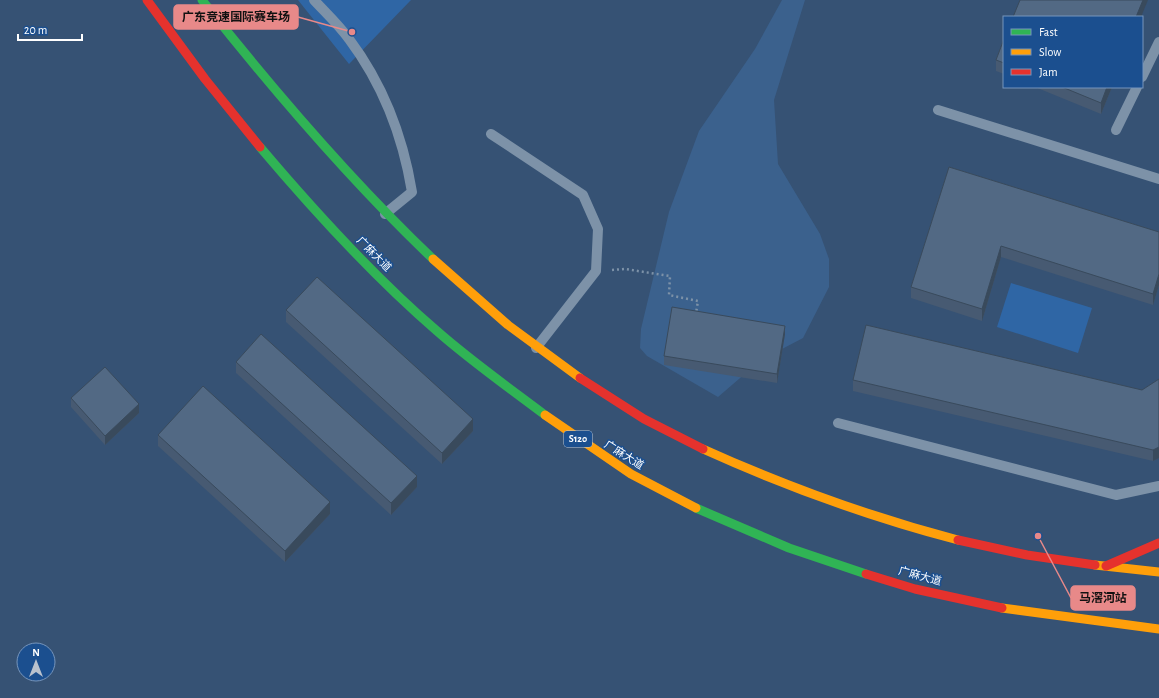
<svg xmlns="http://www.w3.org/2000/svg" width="1159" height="698" font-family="'Alegreya Sans','Noto Sans SC',sans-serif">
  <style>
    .green { fill: #2f66a5 }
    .water { fill: #3b618d }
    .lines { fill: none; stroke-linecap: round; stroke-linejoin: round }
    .path { stroke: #7d92a8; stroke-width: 2.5; stroke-dasharray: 2 3; stroke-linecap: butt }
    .lane { stroke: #7d92a8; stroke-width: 10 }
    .fast { stroke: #30b455; stroke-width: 9 }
    .slow { stroke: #ff9f0a; stroke-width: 9 }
    .jam { stroke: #e5322d; stroke-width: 9 }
    .wall { fill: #475a72 }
    .shaded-wall { fill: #394a5c }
    .building { fill: #526984; stroke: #394a5c }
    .labels { text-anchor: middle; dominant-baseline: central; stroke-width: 3; stroke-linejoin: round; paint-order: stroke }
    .shield { fill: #1b4f8f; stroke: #bbcadd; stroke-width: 1 }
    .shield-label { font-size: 10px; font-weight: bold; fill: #fff }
    .street-label { font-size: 11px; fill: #fff; stroke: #1b4f8f }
    .leader { fill: none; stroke: #e88989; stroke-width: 1.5 }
    .callout-dot { fill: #e88989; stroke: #1b4f8f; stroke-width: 1.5 }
    .callout { fill: #e88989; stroke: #e88989; stroke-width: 1.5 }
    .callout-label { font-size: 12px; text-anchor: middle; font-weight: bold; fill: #111 }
  </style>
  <rect width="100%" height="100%" fill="#365274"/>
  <!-- green -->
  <g class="green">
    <polygon points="298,0 411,0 349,64"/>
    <polygon points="1011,283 1092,308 1078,353 997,327"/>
  </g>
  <!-- water -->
  <polygon class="water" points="782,0 805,0 774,100 778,164 820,234 829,259 829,287 803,338 761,360 718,397 647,356 640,348 641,329 669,212 699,131 755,49"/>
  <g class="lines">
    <!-- path -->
    <polyline class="path" points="612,270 625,269 670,276 669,295 698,301 696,313"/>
    <!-- lane -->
    <g class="lane">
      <path d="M314 0C326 13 339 25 349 39 382 83 403 137 412 192L385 214"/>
      <polyline points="1142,77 1159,42"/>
      <polyline points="938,110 1159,179"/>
      <polyline points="1116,130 1137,87"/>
      <polyline points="491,134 583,195 598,229 596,271 536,348"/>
      <polyline points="838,423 1116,495 1159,486"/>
    </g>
    <!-- fast -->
    <g class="fast">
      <path d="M202 0C274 91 349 179 433 259"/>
      <path d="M260 147C315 212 373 276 437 331 471 361 508 387 545 415"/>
      <polyline points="696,508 789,548 866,574"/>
    </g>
    <!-- slow -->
    <g class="slow">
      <polyline points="433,259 508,325 580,378"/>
      <polyline points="545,415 631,474 696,508"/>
      <path d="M703 449C785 486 870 517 958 540"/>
      <polyline points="1095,565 1159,572"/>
      <polyline points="1002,608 1159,629"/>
    </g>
    <!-- jam -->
    <g class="jam">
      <polyline points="147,0 205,79 260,147"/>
      <polyline points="580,378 644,419 703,449"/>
      <polyline points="958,540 1027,555 1095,565"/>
      <polyline points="1106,566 1159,543"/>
      <polyline points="866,574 915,589 1002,608"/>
    </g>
  </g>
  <!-- wall -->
  <g class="wall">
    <polygon points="1004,39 1004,74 996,71 996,60"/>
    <polygon points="1035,87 1112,87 1101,114"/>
    <polygon points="949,167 1159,232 1159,285 1153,305 1001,257 982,321 911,298 911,287"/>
    <polygon points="286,310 473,431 442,464 286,322"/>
    <polygon points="785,334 777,383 664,365 664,356"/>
    <polygon points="236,362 417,487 391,515 236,373"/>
    <polygon points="1159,379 1159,458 1153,461 853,391 853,380 1142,390"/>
    <polygon points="71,398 139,413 105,445 71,407"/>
    <polygon points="158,435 330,514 285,562 158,446"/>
  </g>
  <!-- shaded-wall -->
  <g class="shaded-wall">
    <polygon points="1143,0 1148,0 1141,17 1136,17"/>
    <polygon points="1107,87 1112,87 1101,114 1101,103"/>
    <polygon points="1001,246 1001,257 982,321 982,309"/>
    <polygon points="1159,274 1159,285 1153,305 1153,294"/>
    <polygon points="785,326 785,334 777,383 777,374"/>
    <polygon points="139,404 139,413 105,445 105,436"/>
    <polygon points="473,419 473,431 442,464 442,453"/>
    <polygon points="1159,447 1159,458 1153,461 1153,450"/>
    <polygon points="417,476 417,487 391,515 391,503"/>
    <polygon points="330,502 330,514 285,562 285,551"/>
  </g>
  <!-- building -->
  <g class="building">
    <polygon points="1020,0 1143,0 1136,17 1013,17"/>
    <polygon points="1004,39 1004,63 996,60"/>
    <polygon points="1062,87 1107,87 1101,103"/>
    <polygon points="949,167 1159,232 1159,274 1153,294 1001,246 982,309 911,287"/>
    <polygon points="317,277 473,419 442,453 286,310"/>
    <polygon points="672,307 785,326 777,374 664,356"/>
    <polygon points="866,325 1142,390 1159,379 1159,447 1153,450 853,380"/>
    <polygon points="261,334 417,476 391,503 236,362"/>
    <polygon points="105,367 139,404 105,436 71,398"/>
    <polygon points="203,386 330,502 285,551 158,435"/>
  </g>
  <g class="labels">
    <!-- shield labels -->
    <rect class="shield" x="564" y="431" width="28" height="16" rx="3"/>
    <g class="shield-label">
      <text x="578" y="439">S120</text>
    </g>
    <!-- street labels -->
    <g class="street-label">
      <text transform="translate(374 254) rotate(45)">广麻大道</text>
      <text transform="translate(624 455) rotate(32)">广麻大道</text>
      <text transform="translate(920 576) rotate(15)">广麻大道</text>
    </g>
  </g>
  <!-- callouts -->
  <path class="leader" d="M352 32L298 17M1038 536L1071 598"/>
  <g class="callout-dot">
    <circle cx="352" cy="32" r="4"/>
    <circle cx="1038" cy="536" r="4"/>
  </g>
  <g class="callout">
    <rect x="174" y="5" width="124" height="24" rx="4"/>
    <rect x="1071" y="586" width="64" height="24" rx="4"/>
  </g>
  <g class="callout-label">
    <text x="236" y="21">广东竞速国际赛车场</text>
    <text x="1103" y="602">马滘河站</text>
  </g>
  <!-- legend -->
  <rect x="1003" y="16" width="140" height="72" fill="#1b4f8f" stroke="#7695bc"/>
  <rect x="1011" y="29" width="20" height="6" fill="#30b455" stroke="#7695bc"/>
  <text x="1039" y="36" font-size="12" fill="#ffffff">Fast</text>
  <rect x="1011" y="49" width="20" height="6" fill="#ff9f0a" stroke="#7695bc"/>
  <text x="1039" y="56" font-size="12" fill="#ffffff">Slow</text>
  <rect x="1011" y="69" width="20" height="6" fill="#e5322d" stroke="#7695bc"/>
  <text x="1039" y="76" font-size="12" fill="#ffffff">Jam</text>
  <!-- north arrow -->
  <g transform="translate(36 662)"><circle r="19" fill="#1b4f8f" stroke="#7695bc"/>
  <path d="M0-3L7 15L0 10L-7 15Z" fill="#b9c2ce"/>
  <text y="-6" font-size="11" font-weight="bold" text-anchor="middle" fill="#ffffff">N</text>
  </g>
  <!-- scale -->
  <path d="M18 34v6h64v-6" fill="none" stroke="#ffffff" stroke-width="2"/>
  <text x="24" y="34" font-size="12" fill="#ffffff" stroke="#1b4f8f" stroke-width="3" paint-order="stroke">20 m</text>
</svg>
